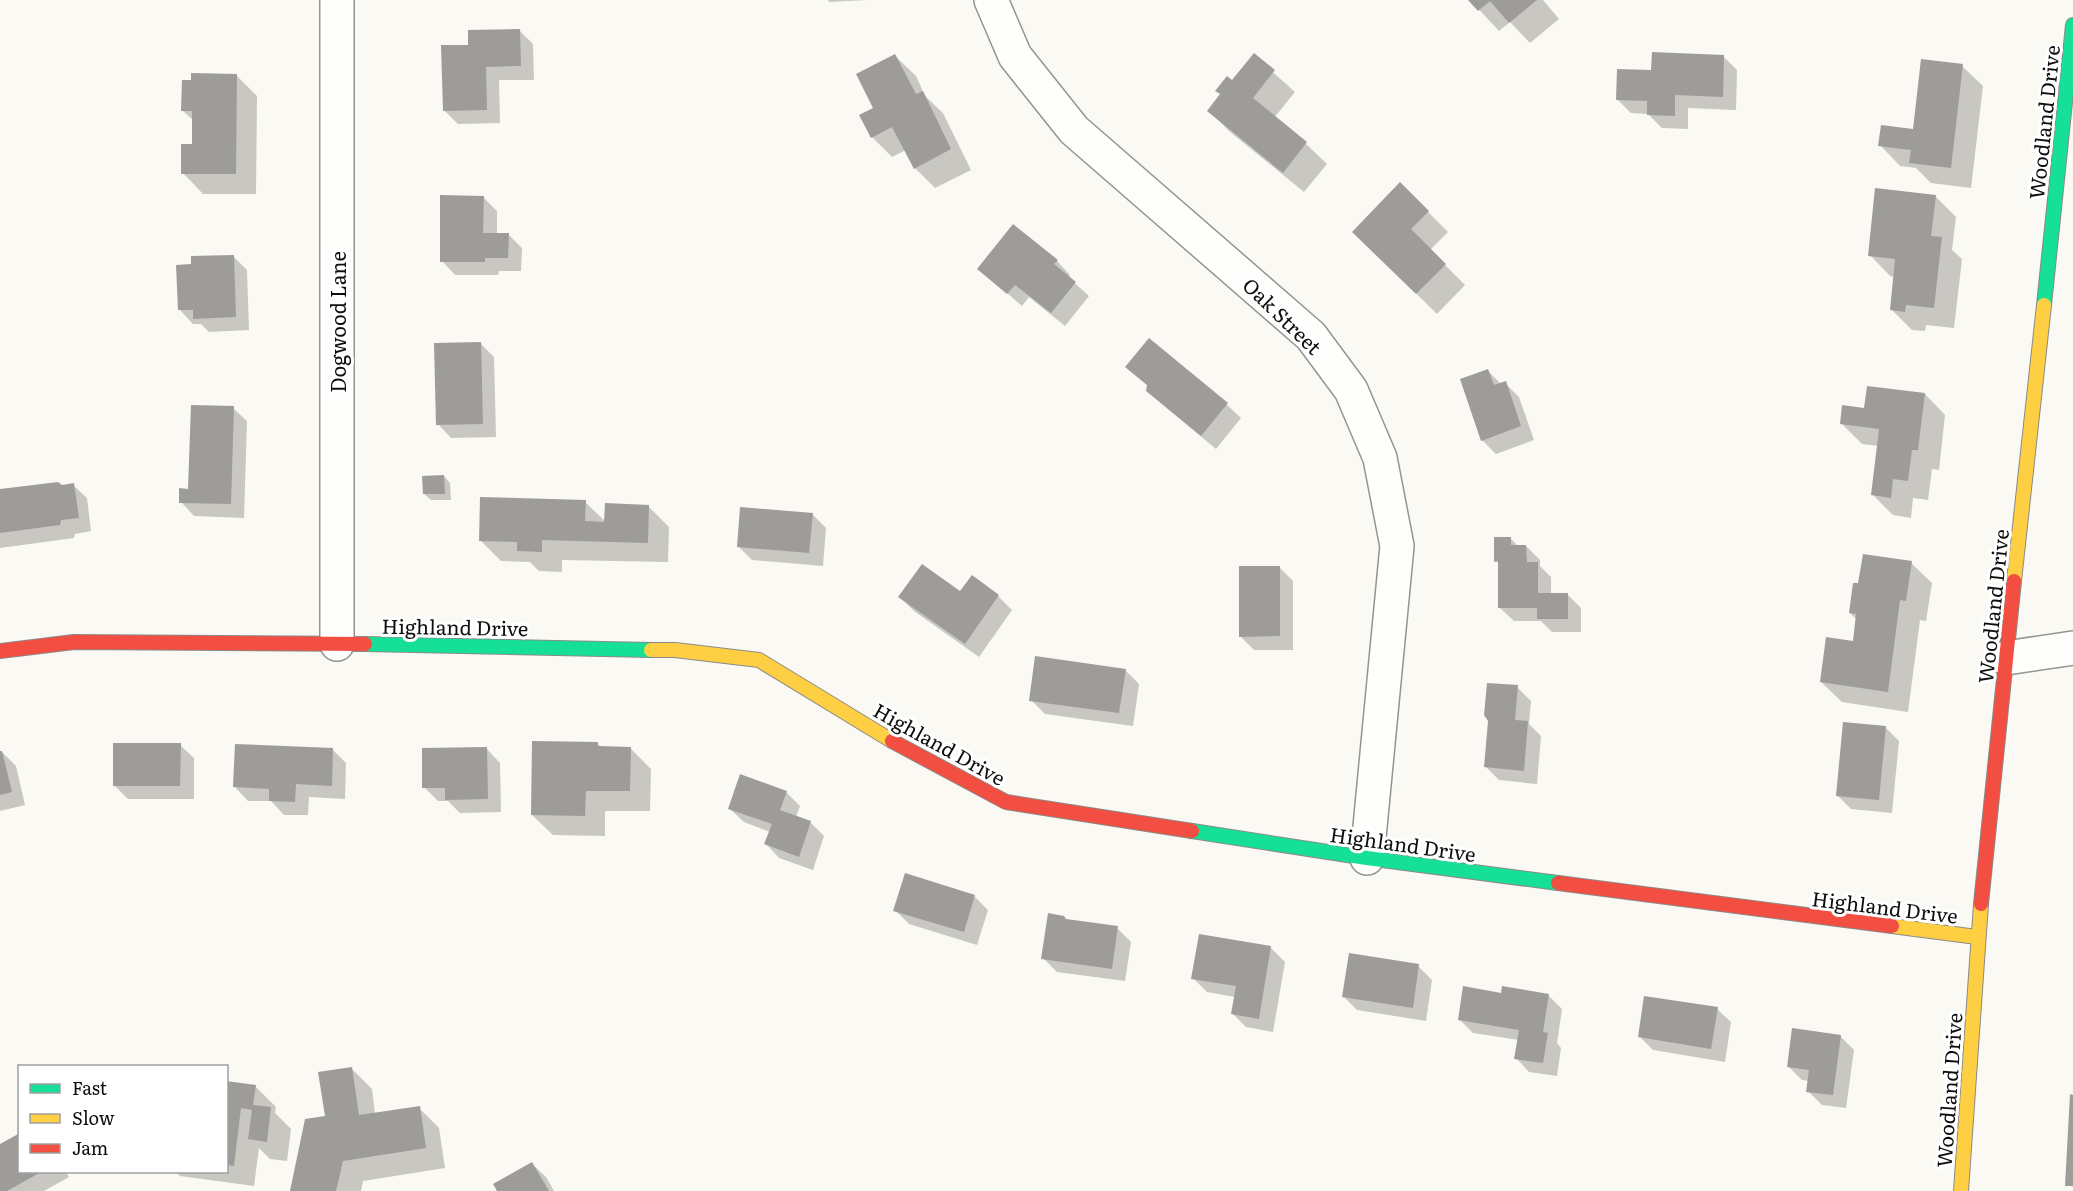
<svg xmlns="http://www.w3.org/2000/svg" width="2073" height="1191" font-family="Literata,serif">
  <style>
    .shadow { fill: #0003 }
    .building { fill: #9e9c98 }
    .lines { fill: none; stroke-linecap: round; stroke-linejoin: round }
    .street-casing { stroke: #949491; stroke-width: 36 }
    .fast-casing { stroke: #8b8a88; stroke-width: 16 }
    .slow-casing { stroke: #8b8a88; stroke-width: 16 }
    .jam-casing { stroke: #8b8a88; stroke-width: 16 }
    .street { stroke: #fefefd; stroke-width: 33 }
    .fast { stroke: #16e098; stroke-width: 14 }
    .slow { stroke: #ffcf43; stroke-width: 14 }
    .jam { stroke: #f24e42; stroke-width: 14 }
    .labels { text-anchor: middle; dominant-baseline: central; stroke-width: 6; stroke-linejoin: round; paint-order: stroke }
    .street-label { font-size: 20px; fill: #0e0e0e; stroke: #fff }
  </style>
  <rect width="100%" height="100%" fill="#faf9f3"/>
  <!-- shadow -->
  <g class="shadow">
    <polygon points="828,0 867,0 829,2"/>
    <polygon points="1470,0 1543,0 1559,19 1530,43 1510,22 1499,31"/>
    <polygon points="519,30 533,44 534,80 499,80 500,123 458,124 444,110 470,46"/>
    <polygon points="1254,55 1295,92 1274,118 1306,144 1327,164 1304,192 1229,131 1209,111"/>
    <polygon points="895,56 916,76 925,96 943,113 971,170 935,188 915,168 906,150 892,157 872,137 875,108"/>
    <polygon points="1723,56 1737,70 1736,110 1688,108 1688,129 1662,128 1648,114 1631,113 1617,99 1653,72"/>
    <polygon points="1962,66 1983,86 1971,188 1931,183 1916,168 1900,166 1880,145 1914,131"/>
    <polygon points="236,75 257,96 256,194 203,194 183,173 194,145 194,121 183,111"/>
    <polygon points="1400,184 1448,232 1430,250 1465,285 1437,314 1354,232"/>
    <polygon points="1935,196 1956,217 1952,250 1962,259 1954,328 1926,325 1925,331 1912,330 1891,309 1895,277 1890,276 1870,255"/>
    <polygon points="483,197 497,211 497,234 508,234 522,248 521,271 499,271 498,275 455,275 442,261"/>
    <polygon points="233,256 247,270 249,330 209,332 201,324 193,324 180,310"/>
    <polygon points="1057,261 1070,275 1068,277 1089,296 1065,326 1029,297 1022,306 979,269"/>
    <polygon points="1149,341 1227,405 1241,418 1216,449 1162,404 1148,390 1148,386 1127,367"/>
    <polygon points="480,343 494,357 496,437 451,438 438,424"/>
    <polygon points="1488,371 1501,384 1505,383 1519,397 1534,440 1496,454 1482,440"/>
    <polygon points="1925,394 1945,415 1939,470 1932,469 1928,500 1913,498 1911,518 1893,515 1873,495 1879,446 1862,444 1841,423"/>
    <polygon points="233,408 247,421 244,518 194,516 181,502 190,490"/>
    <polygon points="444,476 450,483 451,500 431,500 424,494"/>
    <polygon points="73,485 87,498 91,531 75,534 74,538 0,548 0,491"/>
    <polygon points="585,502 606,522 648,506 669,527 668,562 562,560 562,572 539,571 530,562 501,561 481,541"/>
    <polygon points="812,514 826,528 823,566 752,560 738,546"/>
    <polygon points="1511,539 1518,546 1526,546 1540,560 1540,566 1551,577 1551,594 1567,594 1581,608 1581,632 1552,632 1541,621 1514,621 1500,608 1500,565 1496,561"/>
    <polygon points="1911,563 1932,583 1926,621 1920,620 1908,712 1842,702 1821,682 1854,643 1857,620 1850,613 1859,585"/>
    <polygon points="1279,567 1293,581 1293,650 1254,650 1240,636"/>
    <polygon points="972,577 998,596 1012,610 979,657 914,611 900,597 961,593"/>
    <polygon points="1125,670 1139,684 1133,726 1045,714 1031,700"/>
    <polygon points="1517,687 1531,701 1529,724 1541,736 1537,784 1499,780 1485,766"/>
    <polygon points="1885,727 1899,741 1892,813 1851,809 1837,795"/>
    <polygon points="597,743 602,748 630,748 651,769 650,811 605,811 605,836 553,835 532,815"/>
    <polygon points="180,745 194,758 194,799 128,799 114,785"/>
    <polygon points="332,749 346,763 345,799 309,797 308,815 284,815 271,801 248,801 235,787"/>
    <polygon points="487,749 500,763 501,812 460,813 448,801 438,801 424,787"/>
    <polygon points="2,752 16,766 25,805 0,811 0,753"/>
    <polygon points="786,792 800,806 796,817 810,822 824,836 813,870 779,858 766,844 770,832 744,822 730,809"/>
    <polygon points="974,896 988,910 977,945 909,924 895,910"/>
    <polygon points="1067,921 1117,928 1131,942 1125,981 1057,972 1043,958"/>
    <polygon points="1200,936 1271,948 1285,962 1273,1032 1246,1027 1233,1014 1235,997 1207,992 1193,978"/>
    <polygon points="1418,966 1432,980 1426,1021 1357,1010 1343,996"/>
    <polygon points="1502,994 1548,995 1562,1009 1557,1043 1561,1048 1557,1076 1529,1072 1516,1058 1519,1040 1473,1033 1459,1019"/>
    <polygon points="1717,1009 1731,1022 1725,1062 1653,1050 1639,1036"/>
    <polygon points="1840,1036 1854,1050 1846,1108 1822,1105 1808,1091 1809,1081 1802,1080 1788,1066"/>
    <polygon points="351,1068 372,1089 375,1114 419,1108 439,1128 445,1168 363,1181 361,1191 291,1191"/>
    <polygon points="226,1083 255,1086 276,1107 275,1113 291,1129 287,1161 270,1159 259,1148 254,1186 180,1176 176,1172 226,1172"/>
    <polygon points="0,1146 20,1172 66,1172 69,1177 44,1191 0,1191"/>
    <polygon points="532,1164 546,1177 554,1191 498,1191"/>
  </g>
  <!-- building -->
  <g class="building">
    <polygon points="1468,0 1537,0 1509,23 1490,1 1478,11"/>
    <polygon points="520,29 521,66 486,67 487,110 443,111 441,45 468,45 468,30"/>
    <polygon points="1652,52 1724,55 1723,97 1675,95 1675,116 1647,115 1647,101 1616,100 1617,69 1651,70"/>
    <polygon points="1254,53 1275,70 1253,98 1307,142 1283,173 1207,111 1220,94 1215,91 1227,76 1232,80"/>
    <polygon points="895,54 916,94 923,91 951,149 914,169 892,127 871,138 859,115 873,108 856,74"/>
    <polygon points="1921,59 1963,64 1951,168 1909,163 1911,150 1878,146 1881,125 1913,129"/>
    <polygon points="191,73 237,74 236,174 181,174 181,144 192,144 192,111 181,111 182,80 191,80"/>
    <polygon points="1400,182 1429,211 1411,229 1446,264 1416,294 1352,232"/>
    <polygon points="1875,188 1936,195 1931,236 1942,237 1934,308 1906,305 1905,312 1890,310 1895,259 1868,256"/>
    <polygon points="440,195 484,196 483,233 509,233 508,258 485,258 485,262 440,262"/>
    <polygon points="1013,224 1058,260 1054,264 1076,282 1051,313 1015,285 1007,294 977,269"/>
    <polygon points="234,255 236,317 193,319 193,310 178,310 176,265 191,264 191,256"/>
    <polygon points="1149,338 1228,403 1201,436 1146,391 1147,385 1125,367"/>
    <polygon points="481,342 483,424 436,425 434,343"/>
    <polygon points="1488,369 1494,385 1506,381 1521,426 1481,441 1460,379"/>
    <polygon points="1867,386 1925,393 1918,450 1912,450 1908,481 1893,479 1891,498 1871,495 1879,429 1840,424 1842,405 1864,408"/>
    <polygon points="191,405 234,406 231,504 179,503 179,488 188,489"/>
    <polygon points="444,475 445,494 423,494 422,476"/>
    <polygon points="58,482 62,485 74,483 79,518 61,520 60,525 0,533 0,489"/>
    <polygon points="480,497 586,500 585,521 604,522 605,503 649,505 648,543 542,540 542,552 517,551 517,542 479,541"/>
    <polygon points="740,507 813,513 809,553 737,547"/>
    <polygon points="1494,537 1511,537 1511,545 1526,545 1527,562 1538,562 1538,593 1568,593 1568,619 1537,619 1537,608 1498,608 1498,561 1494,562"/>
    <polygon points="1863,554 1912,561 1906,601 1900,600 1888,692 1820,682 1826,637 1853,641 1856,614 1849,613 1853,583 1858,583"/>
    <polygon points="922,564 960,591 972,575 999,595 965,644 898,597"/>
    <polygon points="1239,566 1280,566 1280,636 1239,637"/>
    <polygon points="1035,656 1126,669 1119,713 1029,701"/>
    <polygon points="1487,683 1518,685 1515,720 1528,721 1524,771 1484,767 1488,721 1484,715"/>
    <polygon points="1843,722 1886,726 1879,800 1836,796"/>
    <polygon points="532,741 598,742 598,746 631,747 630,791 586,791 585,816 531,815"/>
    <polygon points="113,743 181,743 180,786 113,786"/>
    <polygon points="235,744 333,748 332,786 296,784 295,802 269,801 269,789 233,787"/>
    <polygon points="487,747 488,799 445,800 445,788 422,788 422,748"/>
    <polygon points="0,751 2,751 12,792 0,795"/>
    <polygon points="740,774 787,791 780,810 811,821 799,857 764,844 772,824 728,809"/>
    <polygon points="905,873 975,895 964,932 893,911"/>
    <polygon points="1048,913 1064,916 1066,919 1118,926 1112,969 1041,959"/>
    <polygon points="1199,934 1271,946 1259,1019 1231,1014 1236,986 1191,979"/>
    <polygon points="1349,953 1419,964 1413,1008 1342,997"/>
    <polygon points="1463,986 1501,993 1502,986 1549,994 1543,1032 1548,1033 1543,1063 1514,1059 1519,1030 1458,1020"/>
    <polygon points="1644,996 1718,1007 1711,1049 1638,1037"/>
    <polygon points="1792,1028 1841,1035 1833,1095 1806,1092 1809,1070 1787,1067"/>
    <polygon points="352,1067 359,1115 420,1106 426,1148 343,1161 336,1191 290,1191 305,1119 325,1116 318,1072"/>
    <polygon points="226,1081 256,1085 253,1105 271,1107 267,1142 248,1139 252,1110 241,1108 234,1166 226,1165"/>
    <polygon points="2070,1094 2073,1095 2073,1186 2065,1186"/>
    <polygon points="20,1133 20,1172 41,1172 7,1191 0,1191 0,1144"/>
    <polygon points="532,1162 549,1191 497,1191 493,1184"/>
  </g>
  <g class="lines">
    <defs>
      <g id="street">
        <polyline points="991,0 1015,56 1074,130 1311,336 1351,390 1380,458 1397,546 1367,858"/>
        <polyline points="337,644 337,0"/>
        <polyline points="2006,658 2073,648"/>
      </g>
      <g id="fast">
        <polyline points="2044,305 2073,25"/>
        <polyline points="365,644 651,650"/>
        <polyline points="1192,831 1367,858 1558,883"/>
      </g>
      <g id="slow">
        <polyline points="2014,581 2044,305"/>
        <polyline points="651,650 675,650 759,660 892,741"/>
        <polyline points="1892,926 1977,937"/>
        <polyline points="1961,1191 1981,904"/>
      </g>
      <g id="jam">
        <polyline points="0,651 74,642 365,644"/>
        <polyline points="892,741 1006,802 1192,831"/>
        <polyline points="1558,883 1892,926"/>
        <polyline points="1981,904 2014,581"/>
      </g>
    </defs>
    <!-- street casing -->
    <use href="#street" class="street-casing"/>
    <!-- fast casing -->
    <use href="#fast" class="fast-casing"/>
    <!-- slow casing -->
    <use href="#slow" class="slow-casing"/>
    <!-- jam casing -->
    <use href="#jam" class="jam-casing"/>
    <!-- street -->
    <use href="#street" class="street"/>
    <!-- fast -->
    <use href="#fast" class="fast"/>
    <!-- slow -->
    <use href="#slow" class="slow"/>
    <!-- jam -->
    <use href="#jam" class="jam"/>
  </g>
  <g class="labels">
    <!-- street labels -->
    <g class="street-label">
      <text transform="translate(2043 122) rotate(-84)">Woodland Drive</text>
      <text transform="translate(1283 315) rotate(44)">Oak Street</text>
      <text transform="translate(337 322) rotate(-90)">Dogwood Lane</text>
      <text transform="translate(1992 606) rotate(-84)">Woodland Drive</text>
      <text transform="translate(455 626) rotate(1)">Highland Drive</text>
      <text transform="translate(940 743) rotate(29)">Highland Drive</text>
      <text transform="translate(1403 843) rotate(8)">Highland Drive</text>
      <text transform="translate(1885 906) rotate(7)">Highland Drive</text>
      <text transform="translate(1948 1090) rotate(-86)">Woodland Drive</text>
    </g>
  </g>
  <!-- legend -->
  <rect x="18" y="1065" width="210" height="108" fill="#ffffff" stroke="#9f9f9f" stroke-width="1.5"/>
  <rect x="30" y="1084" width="30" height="9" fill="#16e098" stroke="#9f9f9f" stroke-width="1.5"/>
  <text x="72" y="1095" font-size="18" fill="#0e0e0e">Fast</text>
  <rect x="30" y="1114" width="30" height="9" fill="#ffcf43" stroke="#9f9f9f" stroke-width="1.5"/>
  <text x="72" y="1125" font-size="18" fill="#0e0e0e">Slow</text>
  <rect x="30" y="1144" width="30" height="9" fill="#f24e42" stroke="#9f9f9f" stroke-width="1.5"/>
  <text x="72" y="1155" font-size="18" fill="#0e0e0e">Jam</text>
</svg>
